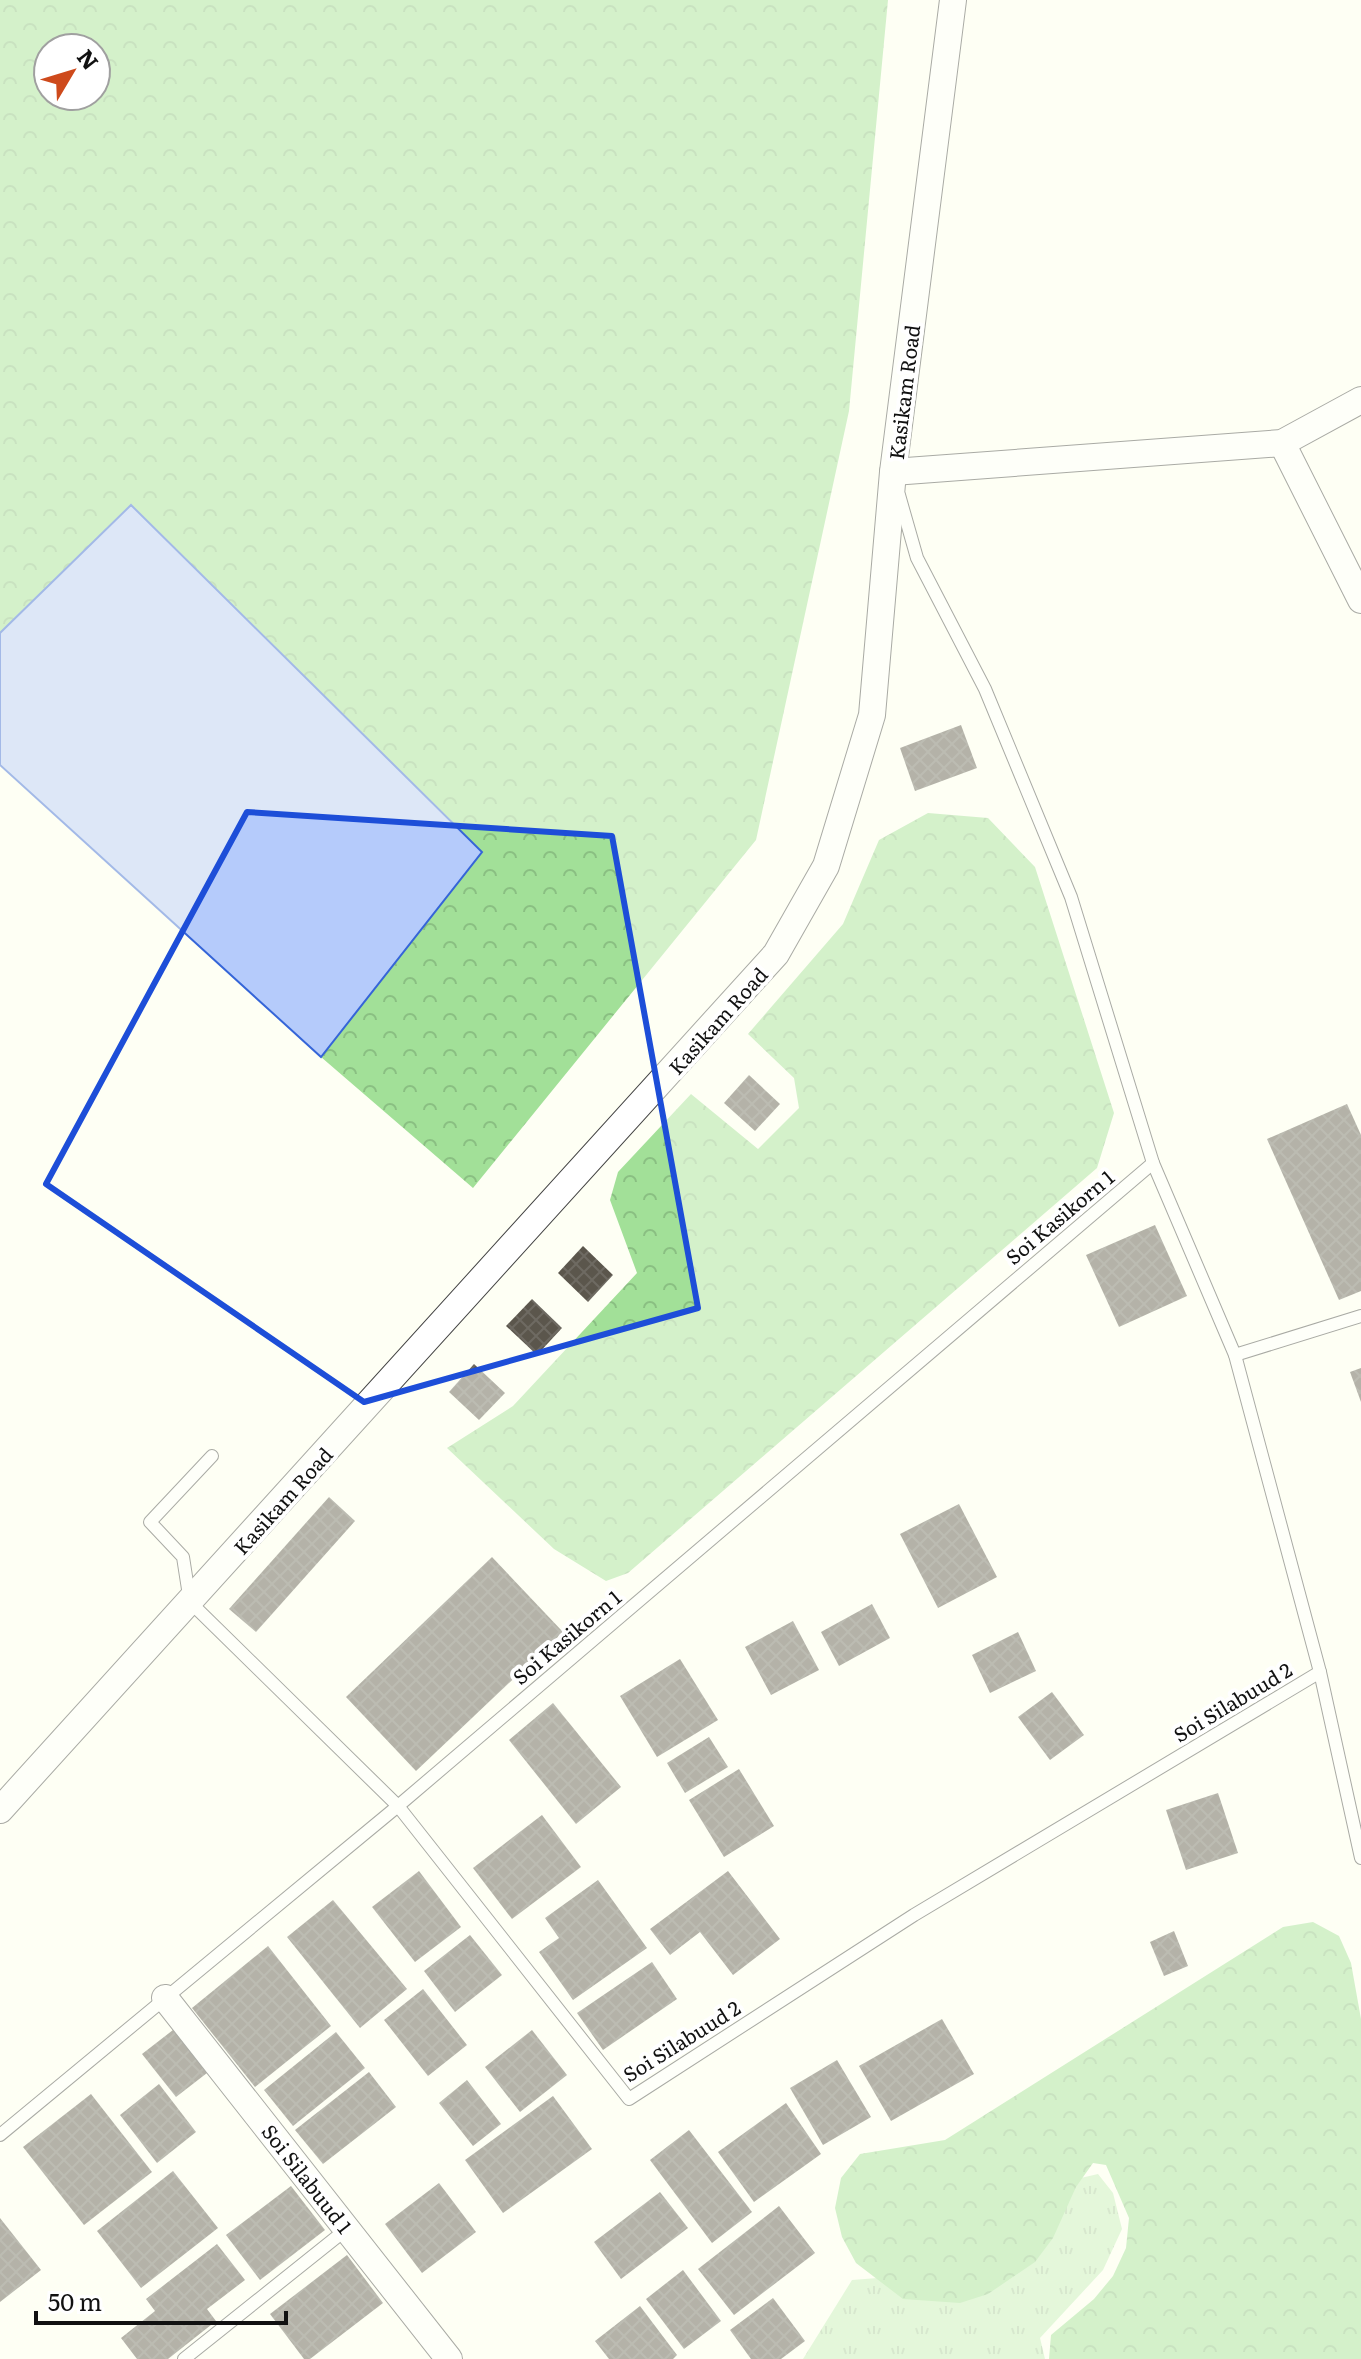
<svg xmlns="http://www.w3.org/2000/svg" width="1361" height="2359" font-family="Literata,serif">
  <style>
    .grass { fill: url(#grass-tufts) }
    .forest { fill: url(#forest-crowns); fill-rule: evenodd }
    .water { fill: #b5cbfb; stroke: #3565d8; stroke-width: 2 }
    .building { fill: url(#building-cross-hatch) }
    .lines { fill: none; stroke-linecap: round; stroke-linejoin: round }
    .service-casing { stroke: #444; stroke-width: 14 }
    .minor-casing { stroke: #444; stroke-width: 28 }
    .service { stroke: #fff; stroke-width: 12 }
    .minor { stroke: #fff; stroke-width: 26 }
    .marked { fill: none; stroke: #1d4ed8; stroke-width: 6; stroke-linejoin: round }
    .labels { text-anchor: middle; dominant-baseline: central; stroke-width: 8; stroke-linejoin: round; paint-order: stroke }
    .street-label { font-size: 20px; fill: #111; stroke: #fff }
  </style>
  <defs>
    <pattern id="grass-tufts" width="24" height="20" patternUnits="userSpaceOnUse" patternTransform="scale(2)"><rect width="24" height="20" fill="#c5eeba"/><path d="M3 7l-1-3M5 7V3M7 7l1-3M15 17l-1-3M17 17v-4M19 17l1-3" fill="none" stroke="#a8cb9f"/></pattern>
    <pattern id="forest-crowns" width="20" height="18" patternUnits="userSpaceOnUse" patternTransform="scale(2)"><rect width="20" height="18" fill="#a2e098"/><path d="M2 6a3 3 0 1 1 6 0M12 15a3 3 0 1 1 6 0" fill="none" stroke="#8abf82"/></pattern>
    <pattern id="building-cross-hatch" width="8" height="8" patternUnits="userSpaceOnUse" patternTransform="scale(2)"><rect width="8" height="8" fill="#5b564c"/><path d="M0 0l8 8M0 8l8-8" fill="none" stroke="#6e6a62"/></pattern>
  </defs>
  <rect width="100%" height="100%" fill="#fefff4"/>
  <!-- grass -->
  <polygon class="grass" points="1098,2174 1113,2193 1122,2229 1103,2270 1040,2338 1045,2359 803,2359 852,2280 992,2269 1072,2180"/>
  <!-- forest -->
  <g class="forest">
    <path d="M0 0H888L849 411 756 840 473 1188 321 1057 482 852 131 505 0 633ZM48 48H96V96H48Z"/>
    <polygon points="928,813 988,818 1035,867 1114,1113 1097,1168 628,1573 606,1581 554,1549 447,1448 513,1406 637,1273 610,1200 618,1172 691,1094 758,1149 799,1108 794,1078 748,1034 843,924 879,840"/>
    <polygon points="1313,1922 1339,1936 1351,1963 1361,2019 1361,2359 1049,2359 1051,2335 1094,2299 1113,2276 1126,2248 1129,2218 1106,2165 1093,2163 1076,2187 1053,2238 1035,2262 988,2294 960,2303 903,2299 856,2263 842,2237 835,2208 841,2178 860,2154 945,2140 1283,1927"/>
  </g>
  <!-- water -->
  <polygon class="water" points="131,505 482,852 321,1057 0,765 0,633"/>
  <!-- building -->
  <g class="building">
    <polygon points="961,725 977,768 915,791 900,748"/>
    <polygon points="749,1075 780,1104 755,1131 724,1103"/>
    <polygon points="1347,1104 1361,1135 1361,1291 1339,1300 1267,1139"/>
    <polygon points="1155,1225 1187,1296 1119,1327 1086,1255"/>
    <polygon points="583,1246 613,1275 588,1302 558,1273"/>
    <polygon points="532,1299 562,1328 537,1355 506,1326"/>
    <polygon points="474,1364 505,1393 479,1420 449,1392"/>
    <polygon points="1361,1368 1361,1402 1350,1372"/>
    <polygon points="329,1497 355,1521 256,1632 229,1609"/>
    <polygon points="959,1504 997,1577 938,1608 900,1534"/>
    <polygon points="492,1557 563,1632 416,1771 346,1697"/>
    <polygon points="872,1604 890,1638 839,1666 821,1632"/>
    <polygon points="793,1621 819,1670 771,1695 745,1647"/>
    <polygon points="1018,1632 1036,1671 990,1693 972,1655"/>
    <polygon points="680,1659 718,1720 657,1757 620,1696"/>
    <polygon points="1052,1692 1084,1735 1050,1760 1018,1717"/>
    <polygon points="553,1703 621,1787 576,1824 509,1740"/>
    <polygon points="709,1737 728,1767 685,1793 667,1763"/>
    <polygon points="739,1769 774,1826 724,1857 689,1800"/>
    <polygon points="1218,1793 1238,1853 1186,1870 1166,1810"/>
    <polygon points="542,1815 581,1867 512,1919 473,1868"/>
    <polygon points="419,1871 461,1927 415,1962 372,1907"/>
    <polygon points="728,1871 780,1939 733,1975 700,1932 670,1955 650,1929"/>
    <polygon points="598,1880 647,1948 573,2000 539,1952 559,1938 545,1918"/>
    <polygon points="333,1900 407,1989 360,2028 287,1937"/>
    <polygon points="1174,1931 1188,1966 1164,1976 1150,1942"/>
    <polygon points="470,1935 502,1975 455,2012 424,1971"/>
    <polygon points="268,1946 331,2026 255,2087 192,2008"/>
    <polygon points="652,1962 677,1999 603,2050 577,2013"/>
    <polygon points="423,1989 467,2045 428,2076 384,2020"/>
    <polygon points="942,2019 974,2074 891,2121 859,2066"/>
    <polygon points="173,2030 207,2073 176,2097 142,2054"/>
    <polygon points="532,2030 567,2075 520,2112 485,2067"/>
    <polygon points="336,2032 365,2068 293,2126 264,2090"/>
    <polygon points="837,2060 871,2117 823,2145 790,2088"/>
    <polygon points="369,2072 396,2107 323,2164 295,2130"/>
    <polygon points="467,2080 501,2124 473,2146 439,2103"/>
    <polygon points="159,2084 196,2132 157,2163 120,2115"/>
    <polygon points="91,2094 152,2172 84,2225 23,2147"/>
    <polygon points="553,2096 592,2149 503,2213 465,2160"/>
    <polygon points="786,2103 821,2154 754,2202 718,2152"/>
    <polygon points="689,2130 752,2212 712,2243 650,2160"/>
    <polygon points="173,2171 218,2228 141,2288 97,2231"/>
    <polygon points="439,2183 476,2232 422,2273 385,2224"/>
    <polygon points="291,2186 325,2230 260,2280 226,2235"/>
    <polygon points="660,2192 688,2228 621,2279 594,2242"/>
    <polygon points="779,2206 815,2253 734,2315 698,2269"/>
    <polygon points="0,2218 41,2270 0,2302"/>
    <polygon points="217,2244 245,2280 207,2309 216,2321 168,2359 137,2359 121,2338 155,2311 146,2299"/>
    <polygon points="347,2255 383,2303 310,2359 304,2359 270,2314"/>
    <polygon points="683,2270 721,2321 684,2349 646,2299"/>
    <polygon points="773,2298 805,2341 781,2359 751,2359 730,2330"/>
    <polygon points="640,2306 677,2355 673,2359 609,2359 595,2341"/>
  </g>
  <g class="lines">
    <defs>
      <g id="service">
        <polyline points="899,495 917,558 985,689 1071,897 1153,1163 1235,1355 1320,1672 1361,1858"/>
        <polyline points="1235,1355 1361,1316"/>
        <polyline points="212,1456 150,1522 183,1557 190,1602 398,1806 629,2099 914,1915 1320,1672"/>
        <polyline points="0,2135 398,1806 1153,1163"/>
        <polyline points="184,2359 348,2228"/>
      </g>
      <g id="minor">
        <polyline points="1282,443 1361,600"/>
        <polyline points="893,472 1282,443 1361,400"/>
        <polyline points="0,1810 776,954 826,866 872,715 893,472 953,0"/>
        <polyline points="165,1998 449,2359"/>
      </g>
    </defs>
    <!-- service casing -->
    <use href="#service" class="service-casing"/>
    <!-- minor casing -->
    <use href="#minor" class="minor-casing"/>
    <!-- service -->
    <use href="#service" class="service"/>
    <!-- minor -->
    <use href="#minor" class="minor"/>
  </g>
  <!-- marked area -->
  <path d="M0 0H1361V2359H0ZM247 812 612 836 698 1308 364 1402 46 1184Z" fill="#fefff4" fill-opacity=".55" fill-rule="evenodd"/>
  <path class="marked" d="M247 812 612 836 698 1308 364 1402 46 1184Z"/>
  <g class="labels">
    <!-- street labels -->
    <g class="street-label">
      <text transform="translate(903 392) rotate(-83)">Kasikam Road</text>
      <text transform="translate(717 1020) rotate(-48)">Kasikam Road</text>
      <text transform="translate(1059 1216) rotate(-40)">Soi Kasikorn 1</text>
      <text transform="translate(282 1500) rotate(-48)">Kasikam Road</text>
      <text transform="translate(566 1636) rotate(-40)">Soi Kasikorn 1</text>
      <text transform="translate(1232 1701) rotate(-31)">Soi Silabuud 2</text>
      <text transform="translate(681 2040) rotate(-32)">Soi Silabuud 2</text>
      <text transform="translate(308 2178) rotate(52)">Soi Silabuud 1</text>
    </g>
  </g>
  <!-- north arrow -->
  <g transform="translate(72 72) rotate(52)"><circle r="38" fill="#ffffff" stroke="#a0a0a0" stroke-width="2"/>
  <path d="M0-6L14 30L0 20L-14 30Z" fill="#ce4a1c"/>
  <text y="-12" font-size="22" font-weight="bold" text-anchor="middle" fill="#111111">N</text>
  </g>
  <!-- scale -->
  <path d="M36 2311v12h250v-12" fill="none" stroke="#111111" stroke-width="4"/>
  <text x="48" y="2311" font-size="24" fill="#111111" stroke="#ffffff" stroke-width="6" paint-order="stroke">50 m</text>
</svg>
